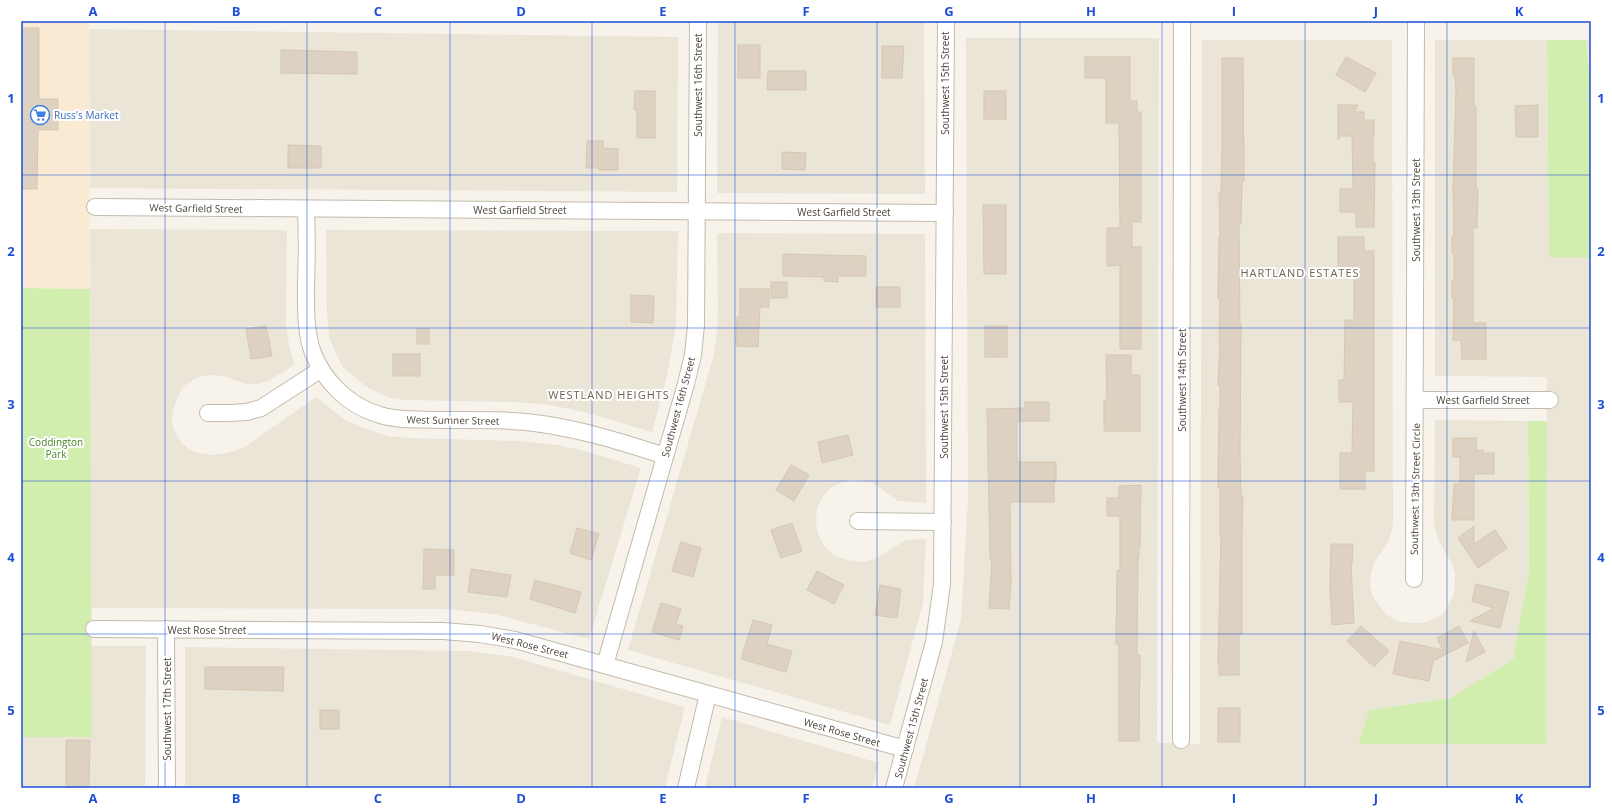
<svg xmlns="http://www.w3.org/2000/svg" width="1612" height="809" font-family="'Open Sans',sans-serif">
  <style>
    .residential { fill: #ebe5d8 }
    .commercial { fill: #faead4 }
    .green { fill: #d2eeaf }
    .building { fill: #ddd2c1; stroke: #d5c7b1 }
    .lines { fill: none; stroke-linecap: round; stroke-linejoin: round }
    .minor-casing { stroke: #c3bbab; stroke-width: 18 }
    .minor { stroke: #fff; stroke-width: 16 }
    .grid { fill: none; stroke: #1d4ed8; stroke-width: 1; stroke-opacity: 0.55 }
    .labels { text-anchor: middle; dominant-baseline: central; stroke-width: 4; stroke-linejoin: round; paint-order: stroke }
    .street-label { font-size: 10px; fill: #4c4437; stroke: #fff }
    .shop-label { font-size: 10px; fill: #366cbe; stroke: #fff; text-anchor: start }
    .park-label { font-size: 10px; fill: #478522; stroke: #fff }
    .neighbourhood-label { font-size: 11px; letter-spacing: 1px; fill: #70624d; stroke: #fff }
    .neatline { fill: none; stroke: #1d4ed8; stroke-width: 1.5 }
    .grid-label { font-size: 13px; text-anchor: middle; font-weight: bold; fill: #1d4ed8 }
  </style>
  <rect width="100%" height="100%" fill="#f7f3ea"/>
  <!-- residential -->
  <g class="residential">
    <polygon points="718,21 924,21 925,194 717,193"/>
    <polygon points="89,29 678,37 677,192 90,188"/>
    <polygon points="966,38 1159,38 1157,743 1200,744 1202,40 1392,40 1393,525 1389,540 1374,563 1371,573 1370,584 1373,597 1386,614 1397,621 1409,623 1421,623 1432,620 1443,614 1453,597 1455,587 1455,573 1451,562 1438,540 1434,524 1435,420 1528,421 1529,570 1513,659 1451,698 1369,710 1358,744 1546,744 1547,377 1435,376 1435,40 1547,40 1549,257 1591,258 1591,788 914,788 961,620 968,500"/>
    <polygon points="1586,40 1591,40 1591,90"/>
    <polygon points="90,229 287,230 286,324 289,345 295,365 266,382 258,384 246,384 223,376 212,375 202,376 194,379 184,386 178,396 173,410 172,423 175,433 182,443 189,449 199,453 213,455 227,453 243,448 316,397 344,419 358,426 388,436 409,438 519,441 558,445 585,451 641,468 589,639 494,614 447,609 91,608"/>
    <polygon points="326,230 678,231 676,325 667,376 652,432 584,412 544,404 512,402 406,400 391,398 378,393 365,386 343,367 338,358 329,337 327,313"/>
    <polygon points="717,233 925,234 926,503 898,501 873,483 853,480 841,483 830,488 823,496 817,508 816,522 818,534 824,546 834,555 847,560 861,562 875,559 906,540 926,539 923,603 890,725 628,650 713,358 717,332 718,309"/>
    <polygon points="91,646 146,646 145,788 21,788 21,737 92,737"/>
    <polygon points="185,647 469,651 513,657 685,707 665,788 185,788"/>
    <polygon points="722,717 879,763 872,788 705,788"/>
  </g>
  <!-- commercial -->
  <polygon class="commercial" points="21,21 89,21 90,289 21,288"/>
  <!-- green -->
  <g class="green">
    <polygon points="1547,40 1586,40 1591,90 1591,258 1549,257"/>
    <polygon points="21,288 90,289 92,737 21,737"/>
    <polygon points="1528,421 1547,421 1546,744 1358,744 1369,710 1451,698 1513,659 1529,570"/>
  </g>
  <!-- building -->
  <g class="building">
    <polygon points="21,28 39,28 39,99 58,99 58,130 38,130 37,189 21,189"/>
    <rect x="738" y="45" width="22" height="33"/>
    <polygon points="882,46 904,46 902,78 882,78"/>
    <polygon points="281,50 357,52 357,74 281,73"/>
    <polygon points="1085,57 1130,57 1130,101 1137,101 1137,112 1141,112 1141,222 1132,222 1132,247 1141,247 1141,349 1120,349 1120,265 1107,266 1107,228 1120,228 1119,123 1106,123 1106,78 1085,78"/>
    <polygon points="1346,57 1376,73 1365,92 1336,75"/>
    <polygon points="1222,58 1243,58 1244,181 1242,181 1241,224 1239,224 1240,324 1241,324 1240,454 1241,497 1243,497 1242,534 1242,634 1239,634 1239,675 1219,675 1219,665 1218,665 1221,534 1220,534 1220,488 1218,488 1219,410 1220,410 1220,385 1218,385 1220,342 1219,342 1220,298 1218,298 1219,237 1220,237 1219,193 1221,193 1222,148"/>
    <polygon points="1453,58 1474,58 1474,106 1476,106 1476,189 1478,189 1477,228 1473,228 1473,323 1486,323 1486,359 1462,359 1461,340 1453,340 1454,298 1452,298 1452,281 1454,281 1454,254 1452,254 1452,237 1454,237 1453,189 1456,89 1455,75 1453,75"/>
    <polygon points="768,71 806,71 806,90 767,90"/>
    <polygon points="635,91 655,91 655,138 637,138 637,110 634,110"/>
    <rect x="984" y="91" width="22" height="28"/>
    <polygon points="1338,105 1358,105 1354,112 1364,112 1364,120 1374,120 1374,136 1373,136 1373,162 1375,162 1374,227 1356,227 1356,212 1340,212 1340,189 1353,189 1352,136 1340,136 1338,140"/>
    <polygon points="1538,105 1538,137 1516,137 1515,106"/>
    <polygon points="587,141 603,141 603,148 618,149 618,170 599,170 599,168 586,168"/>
    <polygon points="288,145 321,146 321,168 288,168"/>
    <polygon points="782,152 806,153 805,170 782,169"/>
    <polygon points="983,205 1006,205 1006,274 984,274"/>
    <polygon points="1338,237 1364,237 1364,251 1374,251 1374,471 1365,471 1365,489 1340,489 1340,453 1352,453 1353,402 1339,402 1339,380 1344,380 1345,320 1354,320 1354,268 1338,268"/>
    <polygon points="783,254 866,256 866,276 838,276 838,282 824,281 824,277 783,276"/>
    <rect x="771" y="282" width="16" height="16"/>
    <rect x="876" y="287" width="24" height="20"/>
    <polygon points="740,289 769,289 769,307 760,307 758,347 736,346 737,317 740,317"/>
    <polygon points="631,295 654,296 653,323 631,322"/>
    <polygon points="266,326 272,356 251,359 246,329"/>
    <rect x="985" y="326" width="22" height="31"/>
    <rect x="417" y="329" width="12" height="15"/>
    <rect x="393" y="354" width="27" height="22"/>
    <polygon points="1106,355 1131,355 1131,375 1140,375 1140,431 1104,431 1104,400 1107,400"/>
    <polygon points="1025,402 1049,402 1049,421 1017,421 1017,462 1056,462 1056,481 1054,481 1054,502 1010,502 1011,584 1009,609 989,608 992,559 990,559 987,409 1025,408"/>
    <polygon points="848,435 853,455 822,463 818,442"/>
    <polygon points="1453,438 1477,438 1476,450 1483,450 1483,453 1494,453 1494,474 1474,474 1474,520 1452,520 1454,484 1460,484 1460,457 1453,457"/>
    <polygon points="791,465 809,475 794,501 776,490"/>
    <polygon points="1141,485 1140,548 1139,548 1139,558 1138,558 1137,655 1140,655 1139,741 1119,741 1119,644 1116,644 1117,570 1120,570 1120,516 1107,516 1107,498 1119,498 1119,486"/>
    <polygon points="792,523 802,551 781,558 771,530"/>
    <polygon points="1474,526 1474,544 1495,530 1507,548 1478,568 1458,538"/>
    <polygon points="577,528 599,534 591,560 570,553"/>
    <polygon points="681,542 701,548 693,577 672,571"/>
    <polygon points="1331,544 1353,544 1352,565 1351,565 1354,623 1332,625 1330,588"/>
    <polygon points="424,549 454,550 454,575 435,575 435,589 423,589"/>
    <polygon points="471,569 511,575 507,597 468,592"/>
    <polygon points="817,571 844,585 834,604 807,590"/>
    <polygon points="535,580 581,592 575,613 530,599"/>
    <polygon points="1476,584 1509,592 1500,628 1470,621 1494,608 1472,601"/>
    <polygon points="880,585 901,589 897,618 875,615"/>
    <polygon points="661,603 681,609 676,624 683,626 679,640 652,632"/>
    <polygon points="753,620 772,625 767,644 792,651 786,672 741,659"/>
    <polygon points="1361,626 1389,651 1374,667 1347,641"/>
    <polygon points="1459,626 1468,643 1433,661 1429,681 1393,674 1400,641 1443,650 1437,638"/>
    <polygon points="1474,631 1485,652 1466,662"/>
    <polygon points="205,667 284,667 283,691 205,689"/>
    <rect x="1218" y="708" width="22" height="34"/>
    <rect x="320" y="710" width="19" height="19"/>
    <polygon points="66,740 90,740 89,788 66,788"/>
  </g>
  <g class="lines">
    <defs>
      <g id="minor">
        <polyline points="95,207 945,213"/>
        <path d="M306 209C307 234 307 259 306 284 306 307 305 332 313 353 324 381 348 405 377 414 397 421 419 419 440 420 474 420 508 419 542 424 584 430 625 443 665 456"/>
        <polyline points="1415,400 1550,400"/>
        <polyline points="208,413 230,413 247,412 261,408 320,370"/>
        <polyline points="858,521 943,522"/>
        <polyline points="1414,579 1416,21"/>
        <polyline points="94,629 443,631 480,634 515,640 905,749"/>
        <polyline points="166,629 167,788"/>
        <polyline points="605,665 686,384 693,355 696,325 698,21"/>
        <polyline points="1181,740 1182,21"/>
        <polyline points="686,788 708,694"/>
        <polyline points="894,788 934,642 942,584 946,21"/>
      </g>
    </defs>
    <!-- minor casing -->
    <use href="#minor" class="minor-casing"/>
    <!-- minor -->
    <use href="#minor" class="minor"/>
  </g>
  <!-- grid -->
  <path class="grid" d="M165 21V788M307 21V788M450 21V788M592 21V788M735 21V788M877 21V788M1020 21V788M1162 21V788M1305 21V788M1447 21V788M21 175H1591M21 328H1591M21 481H1591M21 634H1591"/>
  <!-- icons -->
  <defs>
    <symbol id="supermarket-ring" viewBox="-11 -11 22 22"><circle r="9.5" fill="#fff" stroke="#3f7fe0" stroke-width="1.5"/><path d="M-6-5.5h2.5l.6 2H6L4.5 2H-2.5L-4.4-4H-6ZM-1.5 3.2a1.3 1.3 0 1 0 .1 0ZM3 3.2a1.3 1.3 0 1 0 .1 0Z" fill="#3f7fe0"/></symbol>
  </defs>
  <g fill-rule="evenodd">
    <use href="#supermarket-ring" x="29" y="104" width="22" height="22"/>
  </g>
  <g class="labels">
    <!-- street labels -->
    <g class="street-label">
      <text transform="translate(945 83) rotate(-90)">Southwest 15th Street</text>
      <text transform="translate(698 85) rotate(-90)">Southwest 16th Street</text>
      <text transform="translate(196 208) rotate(1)">West Garfield Street</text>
      <text x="520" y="210">West Garfield Street</text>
      <text transform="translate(1416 210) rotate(-90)">Southwest 13th Street</text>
      <text x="844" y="212">West Garfield Street</text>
      <text transform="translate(1182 380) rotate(-90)">Southwest 14th Street</text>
      <text x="1483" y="400">West Garfield Street</text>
      <text transform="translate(678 407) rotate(-75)">Southwest 16th Street</text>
      <text transform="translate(944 407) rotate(-90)">Southwest 15th Street</text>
      <text transform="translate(453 420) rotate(1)">West Sumner Street</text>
      <text transform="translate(1415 489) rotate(-89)">Southwest 13th Street Circle</text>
      <text x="207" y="630">West Rose Street</text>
      <text transform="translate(530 645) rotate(14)">West Rose Street</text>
      <text transform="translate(167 709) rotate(-90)">Southwest 17th Street</text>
      <text transform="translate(911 728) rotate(-75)">Southwest 15th Street</text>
      <text transform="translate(842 732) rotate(16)">West Rose Street</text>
    </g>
    <!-- shop labels -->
    <g class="shop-label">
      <text x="54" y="115">Russ's Market</text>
    </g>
    <!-- park labels -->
    <g class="park-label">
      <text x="56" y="442">Coddington<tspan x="56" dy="12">Park</tspan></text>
    </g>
    <!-- neighbourhood labels -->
    <g class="neighbourhood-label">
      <text x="1300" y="272">HARTLAND ESTATES</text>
      <text x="609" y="394">WESTLAND HEIGHTS</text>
    </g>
  </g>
  <!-- border -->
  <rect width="1612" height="809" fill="none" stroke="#ffffff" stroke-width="44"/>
  <rect x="22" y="22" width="1568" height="765" class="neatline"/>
  <g class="grid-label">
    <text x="93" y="16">A</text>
    <text x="236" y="16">B</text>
    <text x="378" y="16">C</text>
    <text x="521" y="16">D</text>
    <text x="663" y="16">E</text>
    <text x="806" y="16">F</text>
    <text x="949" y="16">G</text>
    <text x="1091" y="16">H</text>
    <text x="1234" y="16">I</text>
    <text x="1376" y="16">J</text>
    <text x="1519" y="16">K</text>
    <text x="11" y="103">1</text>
    <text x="1601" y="103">1</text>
    <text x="11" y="256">2</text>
    <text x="1601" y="256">2</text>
    <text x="11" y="409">3</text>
    <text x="1601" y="409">3</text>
    <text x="11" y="562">4</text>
    <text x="1601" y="562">4</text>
    <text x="11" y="715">5</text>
    <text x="1601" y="715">5</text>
    <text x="93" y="803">A</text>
    <text x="236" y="803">B</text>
    <text x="378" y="803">C</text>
    <text x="521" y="803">D</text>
    <text x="663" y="803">E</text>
    <text x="806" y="803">F</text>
    <text x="949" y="803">G</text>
    <text x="1091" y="803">H</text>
    <text x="1234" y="803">I</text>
    <text x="1376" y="803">J</text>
    <text x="1519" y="803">K</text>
  </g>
</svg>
